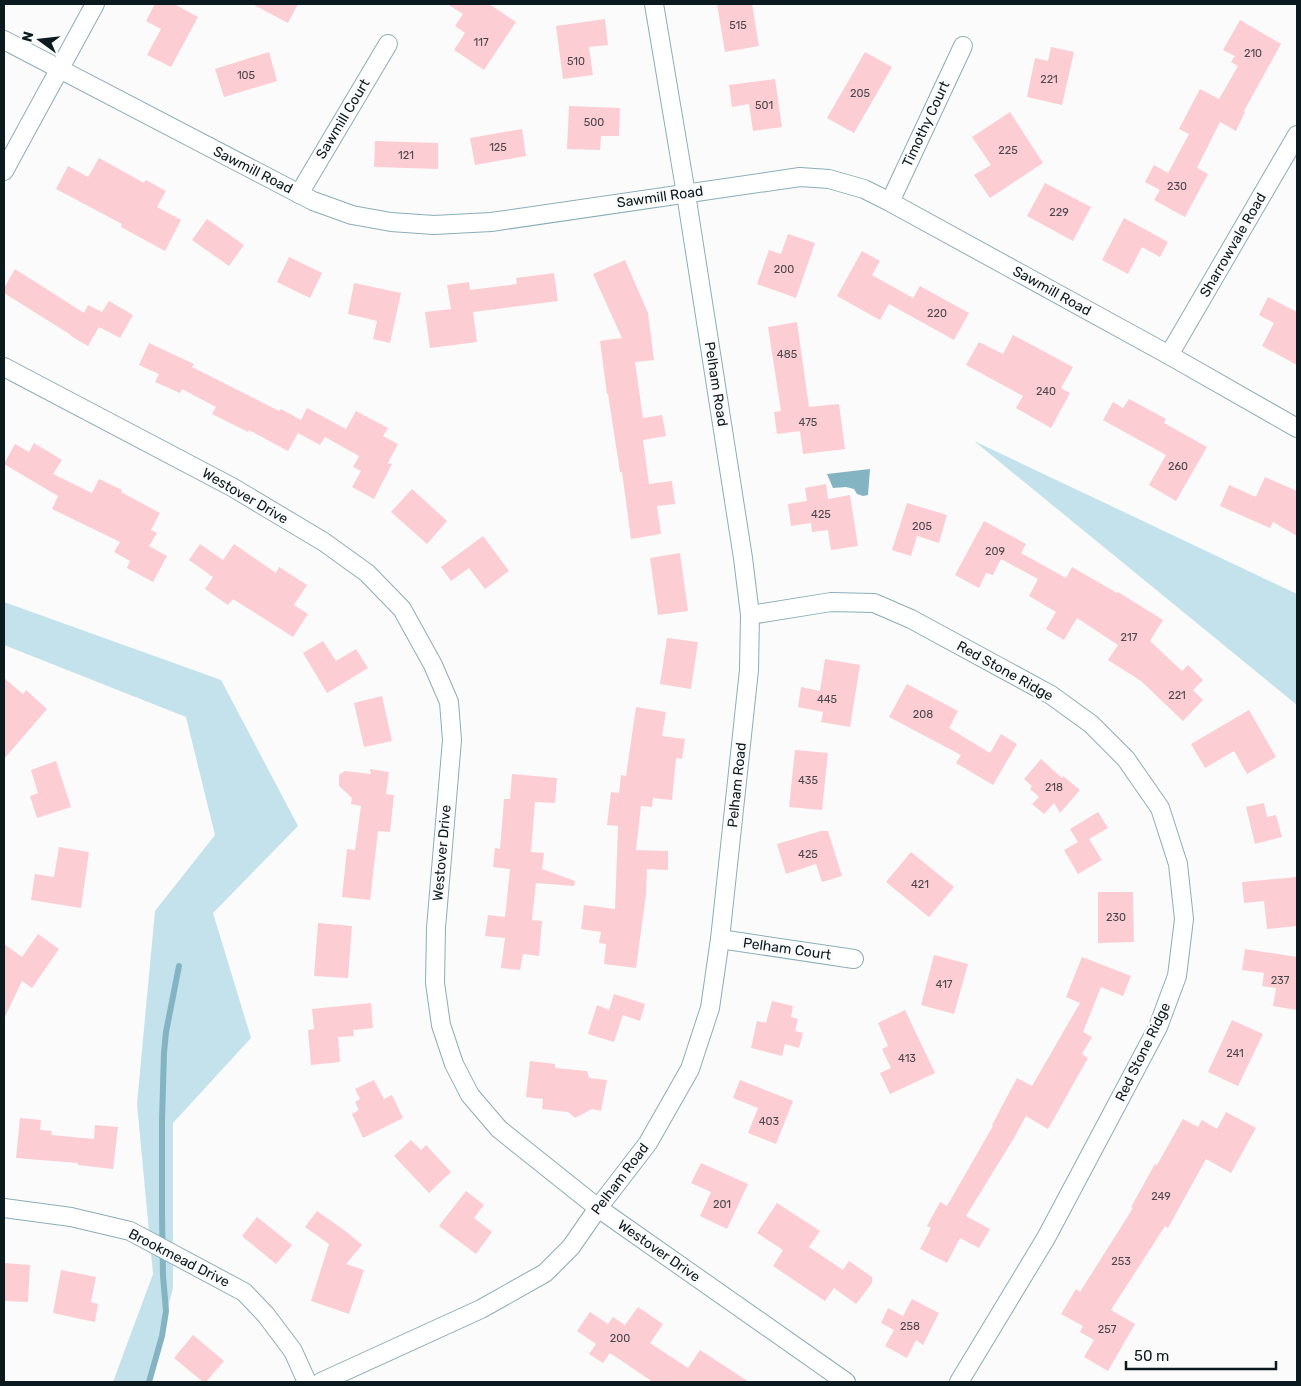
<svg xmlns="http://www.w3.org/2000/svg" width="1301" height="1386" font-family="Rubik,sans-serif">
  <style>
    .green { fill: #c3e2ec }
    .water { fill: #84b3c2 }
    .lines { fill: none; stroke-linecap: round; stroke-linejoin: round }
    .stream { stroke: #84b3c2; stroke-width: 6 }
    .building { fill: #fdcdd4 }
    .minor-casing { stroke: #89aeba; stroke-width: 20 }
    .minor { stroke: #fff; stroke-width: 18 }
    .labels { text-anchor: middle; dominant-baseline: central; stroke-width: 5; stroke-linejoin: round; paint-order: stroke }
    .number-label { font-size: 11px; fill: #48474c }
    .street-label { font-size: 14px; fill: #0b1a1e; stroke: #fbfbfb }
  </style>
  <rect width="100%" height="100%" fill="#fbfbfb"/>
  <!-- green -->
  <g class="green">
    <polygon points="974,441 1297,594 1297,705"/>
    <polygon points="4,602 221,680 298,826 213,913 251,1038 173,1123 173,1288 148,1382 113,1382 153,1274 137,1104 155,911 215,835 186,717 4,645"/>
  </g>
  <!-- water -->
  <polygon class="water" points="870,469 868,495 863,496 857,494 854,489 846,487 833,488 827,474"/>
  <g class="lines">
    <!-- stream -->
    <polyline class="stream" points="149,1382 162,1336 166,1311 163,1276 162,1215 162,1120 164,1053 166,1032 179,966"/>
  </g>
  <!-- building -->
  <g class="building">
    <polygon points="155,4 174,4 198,17 171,67 147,55 161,29 146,21"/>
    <polygon points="252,4 298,4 288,23"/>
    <polygon points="447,4 489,4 516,22 484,70 454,50 465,33 455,26 463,14"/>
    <polygon points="717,4 752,4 759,46 725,52"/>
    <polygon points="605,19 608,45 589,47 593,75 563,79 556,26"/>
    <polygon points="1240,20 1281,44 1244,111 1245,112 1236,131 1220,122 1197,168 1208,174 1185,217 1154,200 1160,190 1145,182 1154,165 1168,173 1189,134 1179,129 1200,89 1219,99 1238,66 1231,62 1235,56 1223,50"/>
    <polygon points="1051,47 1074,52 1062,105 1027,97 1035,58 1048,61"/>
    <polygon points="269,52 277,81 224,97 215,69"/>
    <polygon points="865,52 892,67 854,133 827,118"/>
    <polygon points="775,79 782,127 753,131 749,104 732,107 729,85"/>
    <polygon points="569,106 620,108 619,136 601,136 600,150 567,149"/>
    <polygon points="1010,112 1043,163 990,198 974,175 991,165 972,137"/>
    <polygon points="522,129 526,156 475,165 470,138"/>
    <polygon points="375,141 438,143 438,169 374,167"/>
    <polygon points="99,158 144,183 146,180 166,191 157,207 181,220 165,251 121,227 122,224 56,189 68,166 88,177"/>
    <polygon points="1045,183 1091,207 1073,241 1027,216"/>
    <polygon points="1124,218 1168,242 1160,257 1142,247 1128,274 1102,260"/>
    <polygon points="207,219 244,245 229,266 192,240"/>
    <polygon points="788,234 815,243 796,298 757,284 769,250 781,254"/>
    <polygon points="862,251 880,261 872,275 913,298 920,286 969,313 954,340 889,304 880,320 837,296"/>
    <polygon points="289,257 322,273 310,298 277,282"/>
    <polygon points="625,260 648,313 654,360 635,362 643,418 662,415 666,436 643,440 649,484 672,481 675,504 657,506 661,534 631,539 622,472 620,472 608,394 607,394 600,341 622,338 593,274"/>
    <polygon points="15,269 84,313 88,305 102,312 109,301 133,315 120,338 99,327 88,346 71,336 71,335 4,293 4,288"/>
    <polygon points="554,273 558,301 473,312 477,342 430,348 425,312 451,309 447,285 469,282 470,290 517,284 516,278"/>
    <polygon points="354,283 401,293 390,343 373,339 377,321 348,314"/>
    <polygon points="1268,297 1297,312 1297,365 1262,346 1274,323 1259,315"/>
    <polygon points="797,322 809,407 839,404 845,449 803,454 800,431 777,434 774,412 781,411 768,327"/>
    <polygon points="1013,335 1073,367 1061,388 1070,393 1051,428 1016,408 1023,396 966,365 979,342 1003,354"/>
    <polygon points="149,343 194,364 192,367 279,411 281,409 301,420 307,408 346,429 356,411 388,428 383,436 398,444 388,463 392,464 374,499 352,487 361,471 353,467 359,456 325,437 320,445 298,433 288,451 249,430 248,432 212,414 216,407 182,389 180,393 155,382 159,374 139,365"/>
    <polygon points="1129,399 1166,419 1164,423 1207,447 1176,501 1149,485 1166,455 1103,420 1113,402 1123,408"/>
    <polygon points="34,443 62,460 53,474 92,493 99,479 122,490 121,492 160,513 151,530 157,533 149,546 167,556 153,582 127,568 130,561 114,552 120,542 52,509 58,496 4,464 15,444 29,452"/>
    <polygon points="1265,477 1297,491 1297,536 1273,522 1270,528 1220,506 1229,485 1256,497"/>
    <polygon points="826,484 828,499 850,495 858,546 831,550 828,530 812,532 811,523 791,526 788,504 807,501 805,488"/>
    <polygon points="412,489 447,521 427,544 391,512"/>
    <polygon points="907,503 947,515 939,543 917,536 911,556 892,550"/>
    <polygon points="984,521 1026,544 1021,553 1066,578 1072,567 1117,593 1118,592 1163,620 1150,641 1182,671 1188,665 1203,680 1193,690 1203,700 1183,721 1141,681 1108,660 1118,645 1077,618 1064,640 1046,629 1056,612 1029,596 1038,579 1001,559 993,575 986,573 979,588 955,575"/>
    <polygon points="483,536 509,571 485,589 469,568 451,581 441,567"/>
    <polygon points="200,544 223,560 234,544 276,573 279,567 307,585 294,605 308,614 293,637 233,599 228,605 205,589 213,577 189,560"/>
    <polygon points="680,553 688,611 658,615 650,558"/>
    <polygon points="667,638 698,642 691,689 660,684"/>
    <polygon points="323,641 336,661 356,649 368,668 327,693 303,653"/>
    <polygon points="825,659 860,665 850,727 821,722 823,712 798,707 801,687 820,691"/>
    <polygon points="4,678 23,694 26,690 47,709 4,759"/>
    <polygon points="907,684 958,711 949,728 990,753 1001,734 1017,744 993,785 956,763 961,755 889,717"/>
    <polygon points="382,696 392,741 364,747 354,703"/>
    <polygon points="636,707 666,712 662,736 685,739 682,759 676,758 672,800 653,798 652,807 641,806 636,850 668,851 668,870 647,869 646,895 636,968 604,964 606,944 599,943 601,932 581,929 584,905 615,909 618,826 607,825 611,792 619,793 621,775 626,776"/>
    <polygon points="1249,710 1276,757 1247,774 1234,751 1205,768 1191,744"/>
    <polygon points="795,750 828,753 822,810 789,807"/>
    <polygon points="1041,759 1062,778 1063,776 1080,790 1060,813 1054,803 1044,814 1032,804 1039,797 1030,789 1032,786 1024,779"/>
    <polygon points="56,761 71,807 37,818 30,796 38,793 31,770"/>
    <polygon points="370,769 389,772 386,794 394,795 390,832 378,831 370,900 342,897 347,849 355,850 361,806 351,804 352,798 339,786 339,775 345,771 371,774"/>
    <polygon points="512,774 557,778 555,803 535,802 531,852 544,853 542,869 575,881 574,886 536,883 532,920 542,921 539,956 523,954 520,970 501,968 505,938 485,936 488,915 505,917 510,869 493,867 495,848 500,849 504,799 510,799"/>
    <polygon points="1264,803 1267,817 1276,815 1282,837 1255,844 1246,807"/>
    <polygon points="1098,812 1108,828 1089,839 1102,860 1078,874 1064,850 1078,842 1070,829"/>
    <polygon points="821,831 828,831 842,876 822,882 816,864 786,874 777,844"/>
    <polygon points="59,847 89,852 81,908 31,900 35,874 54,877"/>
    <polygon points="911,852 954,887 929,917 886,882"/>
    <polygon points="1296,877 1297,926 1267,929 1264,901 1244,903 1242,882"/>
    <polygon points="1098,892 1133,892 1134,942 1098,943"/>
    <polygon points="318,923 352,926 348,978 314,976"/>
    <polygon points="38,934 59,949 32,988 22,981 4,1019 4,944 22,957"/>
    <polygon points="1245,949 1297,957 1297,1010 1273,1006 1276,988 1262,986 1264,973 1242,970"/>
    <polygon points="934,955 968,964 954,1014 921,1005"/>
    <polygon points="1082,957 1131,976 1123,996 1101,987 1083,1032 1092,1037 1082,1054 1088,1058 1048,1129 1026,1116 1014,1138 966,1216 990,1229 979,1248 960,1238 947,1263 920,1249 931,1228 927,1226 940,1202 947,1206 993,1126 992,1125 1017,1078 1032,1086 1080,1003 1066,997"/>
    <polygon points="614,994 645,1004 640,1021 623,1015 614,1042 588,1034 597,1005 609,1010"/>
    <polygon points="772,1001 793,1006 791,1017 798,1019 795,1031 803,1033 799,1048 785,1044 782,1056 751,1048 757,1021 766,1023"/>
    <polygon points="371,1003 373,1028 353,1030 354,1036 338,1037 340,1062 311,1065 308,1030 314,1029 312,1009"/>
    <polygon points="905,1010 935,1073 890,1094 880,1073 891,1068 882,1049 888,1046 878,1023"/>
    <polygon points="1232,1020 1263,1034 1238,1086 1208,1072"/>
    <polygon points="530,1061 555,1064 555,1068 587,1071 589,1078 607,1080 601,1111 592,1109 575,1118 568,1112 542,1109 543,1099 526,1097"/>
    <polygon points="374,1080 384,1099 392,1095 403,1118 363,1138 352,1114 359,1110 355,1102 360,1099 355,1089"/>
    <polygon points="740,1080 793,1101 776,1144 748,1133 758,1108 733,1098"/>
    <polygon points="1226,1112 1256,1128 1231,1173 1206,1159 1168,1228 1165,1226 1111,1310 1135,1324 1108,1371 1084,1357 1094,1340 1080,1332 1083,1326 1061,1314 1076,1289 1080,1292 1133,1208 1131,1207 1155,1164 1157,1165 1183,1119 1198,1127 1202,1120 1217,1129"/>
    <polygon points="20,1118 41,1120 40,1130 52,1131 51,1135 94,1139 95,1125 118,1127 113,1169 78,1165 78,1163 16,1158"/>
    <polygon points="411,1140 421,1150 426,1145 451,1172 429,1193 394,1156"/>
    <polygon points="701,1163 748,1184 727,1229 700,1216 711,1192 691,1183"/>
    <polygon points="466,1191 484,1205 474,1218 492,1232 476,1254 439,1226"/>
    <polygon points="777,1203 820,1231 809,1247 843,1270 849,1261 872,1277 872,1283 856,1304 834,1288 825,1301 773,1266 783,1250 757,1233"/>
    <polygon points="317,1211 348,1233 362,1245 346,1264 364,1270 349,1314 311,1301 329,1244 305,1227"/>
    <polygon points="257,1217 292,1245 276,1264 242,1236"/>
    <polygon points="4,1263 30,1265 28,1302 4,1301"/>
    <polygon points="61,1270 96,1277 91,1302 98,1304 95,1322 53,1313"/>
    <polygon points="912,1299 939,1313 923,1345 916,1340 907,1358 885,1346 894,1330 881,1323 888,1308 903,1316"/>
    <polygon points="638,1307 663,1324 650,1343 688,1368 700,1350 749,1382 653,1382 610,1353 603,1363 589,1354 596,1344 577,1331 590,1312 608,1324 613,1317 625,1325"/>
    <polygon points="193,1335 224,1361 206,1382 203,1382 174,1358"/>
  </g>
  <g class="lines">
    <defs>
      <g id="minor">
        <polyline points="4,40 313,201 352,215 391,222 434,225 491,222 800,177 829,179 864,189 890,202 1169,355 1297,428"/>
        <polyline points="4,171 95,4"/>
        <polyline points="299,194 388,44"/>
        <polyline points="890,202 963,46"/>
        <polyline points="1169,355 1297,135"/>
        <polyline points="4,367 232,487 324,542 367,573 402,609 433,665 449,702 452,740 436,928 435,983 441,1025 454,1064 470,1095 499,1129 598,1208 846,1382"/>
        <polyline points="750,615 831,602 874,603 911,619 1051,695 1091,724 1126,759 1160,808 1178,864 1184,919 1177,976 1158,1027 1046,1238 959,1382"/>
        <polyline points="720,939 854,959"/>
        <polyline points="4,1208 71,1217 130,1231 244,1292 266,1315 293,1351 307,1382"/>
        <polyline points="321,1382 481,1309 545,1273 571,1247 598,1208 648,1143 690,1069 710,1008 720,939 749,670 750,615 743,558 686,194 654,4"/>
      </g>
    </defs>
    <!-- minor casing -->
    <use href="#minor" class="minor-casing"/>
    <!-- minor -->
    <use href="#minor" class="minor"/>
  </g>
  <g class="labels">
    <!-- number labels -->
    <g class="number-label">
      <text x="738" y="25">515</text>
      <text x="481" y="42">117</text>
      <text x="1253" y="53">210</text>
      <text x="576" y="61">510</text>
      <text x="246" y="75">105</text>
      <text x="1049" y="79">221</text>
      <text x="860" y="93">205</text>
      <text x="764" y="105">501</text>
      <text x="594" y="122">500</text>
      <text x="498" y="147">125</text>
      <text x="1008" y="150">225</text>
      <text x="406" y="155">121</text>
      <text x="1177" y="186">230</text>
      <text x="1059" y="212">229</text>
      <text x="784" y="269">200</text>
      <text x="937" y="313">220</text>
      <text x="787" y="354">485</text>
      <text x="1046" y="391">240</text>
      <text x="808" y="422">475</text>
      <text x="1178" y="466">260</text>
      <text x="821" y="514">425</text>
      <text x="922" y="526">205</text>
      <text x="995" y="551">209</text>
      <text x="1129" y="637">217</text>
      <text x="1177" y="695">221</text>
      <text x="827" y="699">445</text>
      <text x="923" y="714">208</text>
      <text x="808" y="780">435</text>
      <text x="1054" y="787">218</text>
      <text x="808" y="854">425</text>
      <text x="920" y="884">421</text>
      <text x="1116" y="917">230</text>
      <text x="1280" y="980">237</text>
      <text x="944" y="984">417</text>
      <text x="1235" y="1053">241</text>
      <text x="907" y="1058">413</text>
      <text x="769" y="1121">403</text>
      <text x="1161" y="1196">249</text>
      <text x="722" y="1204">201</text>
      <text x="1121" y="1261">253</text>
      <text x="910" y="1326">258</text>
      <text x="1107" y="1329">257</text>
      <text x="620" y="1338">200</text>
    </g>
    <!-- street labels -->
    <g class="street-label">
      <text transform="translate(343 119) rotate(-59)">Sawmill Court</text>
      <text transform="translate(926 124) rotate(-65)">Timothy Court</text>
      <text transform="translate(253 170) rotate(27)">Sawmill Road</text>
      <text transform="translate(660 197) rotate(-8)">Sawmill Road</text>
      <text transform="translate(1233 245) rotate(-60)">Sharrowvale Road</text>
      <text transform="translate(1052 291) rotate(29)">Sawmill Road</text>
      <text transform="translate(716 384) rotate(81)">Pelham Road</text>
      <text transform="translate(245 496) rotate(30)">Westover Drive</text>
      <text transform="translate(1005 671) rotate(29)">Red Stone Ridge</text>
      <text transform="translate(737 785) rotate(-84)">Pelham Road</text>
      <text transform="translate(442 853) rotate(-85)">Westover Drive</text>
      <text transform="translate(787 949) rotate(8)">Pelham Court</text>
      <text transform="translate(1143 1052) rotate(-64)">Red Stone Ridge</text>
      <text transform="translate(620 1179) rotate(-53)">Pelham Road</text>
      <text transform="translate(659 1251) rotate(35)">Westover Drive</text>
      <text transform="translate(179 1258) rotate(27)">Brookmead Drive</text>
    </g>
  </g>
  <!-- border -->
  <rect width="1301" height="1386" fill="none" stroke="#0b1a1e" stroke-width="10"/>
  <!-- north arrow -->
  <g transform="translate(40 40) rotate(285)" stroke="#fbfbfb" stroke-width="4" paint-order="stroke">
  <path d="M0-4L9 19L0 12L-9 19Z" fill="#0b1a1e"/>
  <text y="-8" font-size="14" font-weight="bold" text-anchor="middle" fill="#0b1a1e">N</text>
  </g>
  <!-- scale -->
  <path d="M1126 1361v8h150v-8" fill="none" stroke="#0b1a1e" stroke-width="2.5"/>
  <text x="1134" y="1361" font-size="15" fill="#0b1a1e" stroke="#fbfbfb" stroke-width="4" paint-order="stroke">50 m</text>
</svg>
